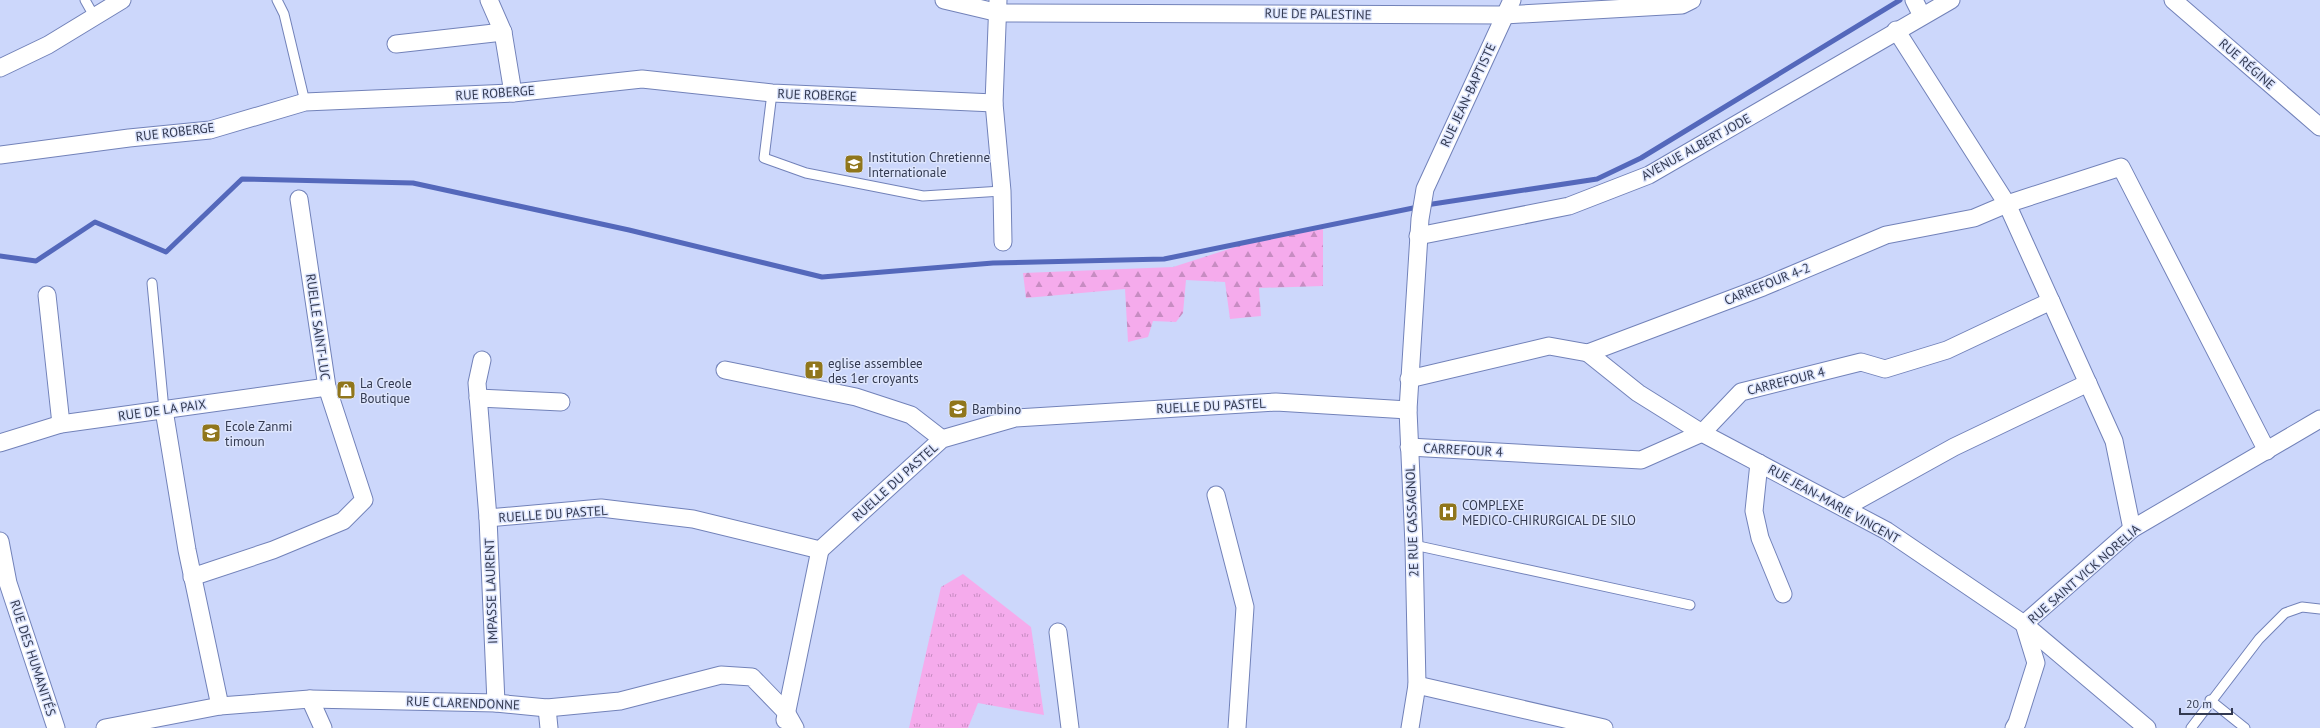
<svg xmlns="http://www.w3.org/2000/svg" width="2320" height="728" font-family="'PT Sans',sans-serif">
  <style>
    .grass { fill: url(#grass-tufts) }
    .forest { fill: url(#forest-firs) }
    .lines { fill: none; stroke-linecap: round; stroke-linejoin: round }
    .stream { stroke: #5468bb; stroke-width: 5 }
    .lane-casing { stroke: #7282b9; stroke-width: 11 }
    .street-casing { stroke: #7282b9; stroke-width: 19 }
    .lane { stroke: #fff; stroke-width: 9 }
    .street { stroke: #fff; stroke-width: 17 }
    .labels { text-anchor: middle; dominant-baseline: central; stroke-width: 3; stroke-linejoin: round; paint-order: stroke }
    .street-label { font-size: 13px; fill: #333a51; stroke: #dde5fd }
    .poi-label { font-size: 13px; fill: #333a51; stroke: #dde5fd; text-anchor: start }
  </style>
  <defs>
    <pattern id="grass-tufts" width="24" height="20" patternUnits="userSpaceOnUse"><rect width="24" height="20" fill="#f5abec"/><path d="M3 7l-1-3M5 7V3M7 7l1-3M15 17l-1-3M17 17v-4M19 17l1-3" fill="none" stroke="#c78cc2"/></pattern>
    <pattern id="forest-firs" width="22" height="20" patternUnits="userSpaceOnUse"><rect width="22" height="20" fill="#f5abec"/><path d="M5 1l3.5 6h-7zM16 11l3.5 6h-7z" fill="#c78cc2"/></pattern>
  </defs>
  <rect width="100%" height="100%" fill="#ccd7fb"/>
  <!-- grass -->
  <polygon class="grass" points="963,574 1031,627 1044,715 978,703 968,728 909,728 941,587"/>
  <!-- forest -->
  <polygon class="forest" points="1323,229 1323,286 1259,288 1261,316 1230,319 1225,282 1186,280 1183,313 1176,322 1153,321 1148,337 1128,342 1125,289 1026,298 1023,273 1173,267 1254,241"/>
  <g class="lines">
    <!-- stream -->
    <g class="stream">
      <polyline points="1426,205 1597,179 1641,158 1900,0"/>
      <polyline points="0,256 36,261 95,222 166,252 242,179 413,183 629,230 822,277 993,263 1164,259 1418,207"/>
    </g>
    <defs>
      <g id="lane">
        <polyline points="85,0 94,16"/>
        <polyline points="277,0 284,14 305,102"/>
        <polyline points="772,93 764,158 806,173 923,196 1002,191"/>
        <polyline points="152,283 164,410"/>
        <polyline points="1414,545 1690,605"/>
        <polyline points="2210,700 2245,728"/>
        <polyline points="2191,728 2259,639 2285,613 2302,607 2320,609"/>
      </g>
      <g id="street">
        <polyline points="489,0 503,32 513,93"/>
        <polyline points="944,0 999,13 1504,15 1682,5 1692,0"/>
        <polyline points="998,0 994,103 1002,191 1003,242"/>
        <polyline points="1914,0 1922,16"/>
        <polyline points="2173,0 2320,127"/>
        <polyline points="1896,30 2007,204 2114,441 2132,529"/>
        <polyline points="396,44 503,32"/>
        <polyline points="0,68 48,45 122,0"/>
        <polyline points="0,155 129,138 210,130 305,102 513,93 642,79 772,93 994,103"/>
        <polyline points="1418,236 1569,206 1649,175 1951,0"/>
        <polyline points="47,295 61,424"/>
        <polyline points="1588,353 1638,393 1702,433 1887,531 2024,624 2147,728"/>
        <polyline points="482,360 477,383 488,518 496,703"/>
        <polyline points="725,370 856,397 911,415 942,439"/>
        <polyline points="1409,379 1549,346 1588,353 1763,287 1886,235 1974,218 2007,204 2121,167 2267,451"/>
        <polyline points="478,398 561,402"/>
        <polyline points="164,410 187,550 220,706"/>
        <polyline points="0,443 61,424 327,387"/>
        <polyline points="1409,447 1641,460 1702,433 1741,392 1861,362 1885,369 1947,350 2051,301"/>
        <polyline points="1759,463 1754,511 1760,538 1783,594"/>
        <polyline points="1216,495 1245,607 1237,728"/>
        <polyline points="1844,508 1954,447 2088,383"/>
        <polyline points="488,518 601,508 693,519 820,550 942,439 1015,418 1276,402 1408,410"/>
        <polyline points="0,541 8,583 56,728"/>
        <polyline points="192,577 273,550 343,521 364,500 327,387 299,199"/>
        <polyline points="1058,632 1070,728"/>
        <polyline points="1417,685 1604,728"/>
        <polyline points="310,699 323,728"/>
        <polyline points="547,708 549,728"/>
        <polyline points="785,720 820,550"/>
        <polyline points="105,728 220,706 310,699 496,703 547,708 620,701 721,675 752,677 786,712 795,728"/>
        <polyline points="1410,728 1417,685 1414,545 1408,410 1420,219 1425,189 1512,0"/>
        <polyline points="2014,728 2017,723 2036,663 2024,624 2132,529 2320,419"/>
      </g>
    </defs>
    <!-- lane casing -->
    <use href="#lane" class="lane-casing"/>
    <!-- street casing -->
    <use href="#street" class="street-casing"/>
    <!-- lane -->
    <use href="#lane" class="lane"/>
    <!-- street -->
    <use href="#street" class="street"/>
  </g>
  <!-- icons -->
  <defs>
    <symbol id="school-square" viewBox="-11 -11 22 22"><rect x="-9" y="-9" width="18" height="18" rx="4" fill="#90761b" stroke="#dde5fd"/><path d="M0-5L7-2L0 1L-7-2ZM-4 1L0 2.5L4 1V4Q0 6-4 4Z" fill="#fff"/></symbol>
    <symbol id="church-square" viewBox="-11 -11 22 22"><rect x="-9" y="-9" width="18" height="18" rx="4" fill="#90761b" stroke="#dde5fd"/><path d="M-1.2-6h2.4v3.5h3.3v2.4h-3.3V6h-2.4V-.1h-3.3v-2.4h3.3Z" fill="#fff"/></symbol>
    <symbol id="shop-square" viewBox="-11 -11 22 22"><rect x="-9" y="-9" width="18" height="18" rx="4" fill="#90761b" stroke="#dde5fd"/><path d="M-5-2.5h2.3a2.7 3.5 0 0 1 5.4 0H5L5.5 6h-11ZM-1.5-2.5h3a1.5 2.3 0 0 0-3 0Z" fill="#fff"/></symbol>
    <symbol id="hospital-square" viewBox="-11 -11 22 22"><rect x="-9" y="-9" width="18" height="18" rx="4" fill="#90761b" stroke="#dde5fd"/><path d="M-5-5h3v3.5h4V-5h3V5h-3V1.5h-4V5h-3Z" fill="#fff"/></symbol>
  </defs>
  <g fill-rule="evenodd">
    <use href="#school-square" x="843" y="153" width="22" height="22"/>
    <use href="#church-square" x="803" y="359" width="22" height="22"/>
    <use href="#shop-square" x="335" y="379" width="22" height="22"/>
    <use href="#school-square" x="947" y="398" width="22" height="22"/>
    <use href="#school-square" x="200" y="422" width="22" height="22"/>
    <use href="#hospital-square" x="1437" y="501" width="22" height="22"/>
  </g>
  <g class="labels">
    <!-- street labels -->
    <g class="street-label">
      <text transform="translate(1318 14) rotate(1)">RUE DE PALESTINE</text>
      <text transform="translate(2247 64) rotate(41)">RUE RÉGINE</text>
      <text transform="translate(495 93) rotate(-4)">RUE ROBERGE</text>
      <text transform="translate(817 95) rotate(2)">RUE ROBERGE</text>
      <text transform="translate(1468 95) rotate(-65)">RUE JEAN-BAPTISTE</text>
      <text transform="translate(175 132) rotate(-7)">RUE ROBERGE</text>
      <text transform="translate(1696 147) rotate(-29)">AVENUE ALBERT JODE</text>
      <text transform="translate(1767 284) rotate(-22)">CARREFOUR 4-2</text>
      <text transform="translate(318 327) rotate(82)">RUELLE SAINT-LUC</text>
      <text transform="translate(1786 381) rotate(-14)">CARREFOUR 4</text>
      <text transform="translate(1211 406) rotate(-3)">RUELLE DU PASTEL</text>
      <text transform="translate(162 410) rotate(-8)">RUE DE LA PAIX</text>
      <text transform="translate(1463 450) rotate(3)">CARREFOUR 4</text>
      <text transform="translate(895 482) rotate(-42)">RUELLE DU PASTEL</text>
      <text transform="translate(1834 504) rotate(29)">RUE JEAN-MARIE VINCENT</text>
      <text transform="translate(553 514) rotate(-4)">RUELLE DU PASTEL</text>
      <text transform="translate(1412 521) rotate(-92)">2E RUE CASSAGNOL</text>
      <text transform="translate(2084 574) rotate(-41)">RUE SAINT VICK NORELIA</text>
      <text transform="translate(491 591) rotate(-92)">IMPASSE LAURENT</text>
      <text transform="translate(33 658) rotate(72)">RUE DES HUMANITÉS</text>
      <text transform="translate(463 703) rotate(2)">RUE CLARENDONNE</text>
    </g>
    <!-- poi labels -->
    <g class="poi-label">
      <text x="868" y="157">Institution Chretienne<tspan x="868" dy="15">Internationale</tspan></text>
      <text x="828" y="363">eglise assemblee<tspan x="828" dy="15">des 1er croyants</tspan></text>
      <text x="360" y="383">La Creole<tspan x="360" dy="15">Boutique</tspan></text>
      <text x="972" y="409">Bambino</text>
      <text x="225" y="426">Ecole Zanmi<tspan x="225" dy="15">timoun</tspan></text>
      <text x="1462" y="505">COMPLEXE<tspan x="1462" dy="15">MEDICO-CHIRURGICAL DE SILO</tspan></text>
    </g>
  </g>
  <!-- scale -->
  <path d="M2180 708v6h52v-6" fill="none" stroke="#333a51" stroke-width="2"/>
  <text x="2186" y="708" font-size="12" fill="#333a51" stroke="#dde5fd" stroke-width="3" paint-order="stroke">20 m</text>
</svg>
